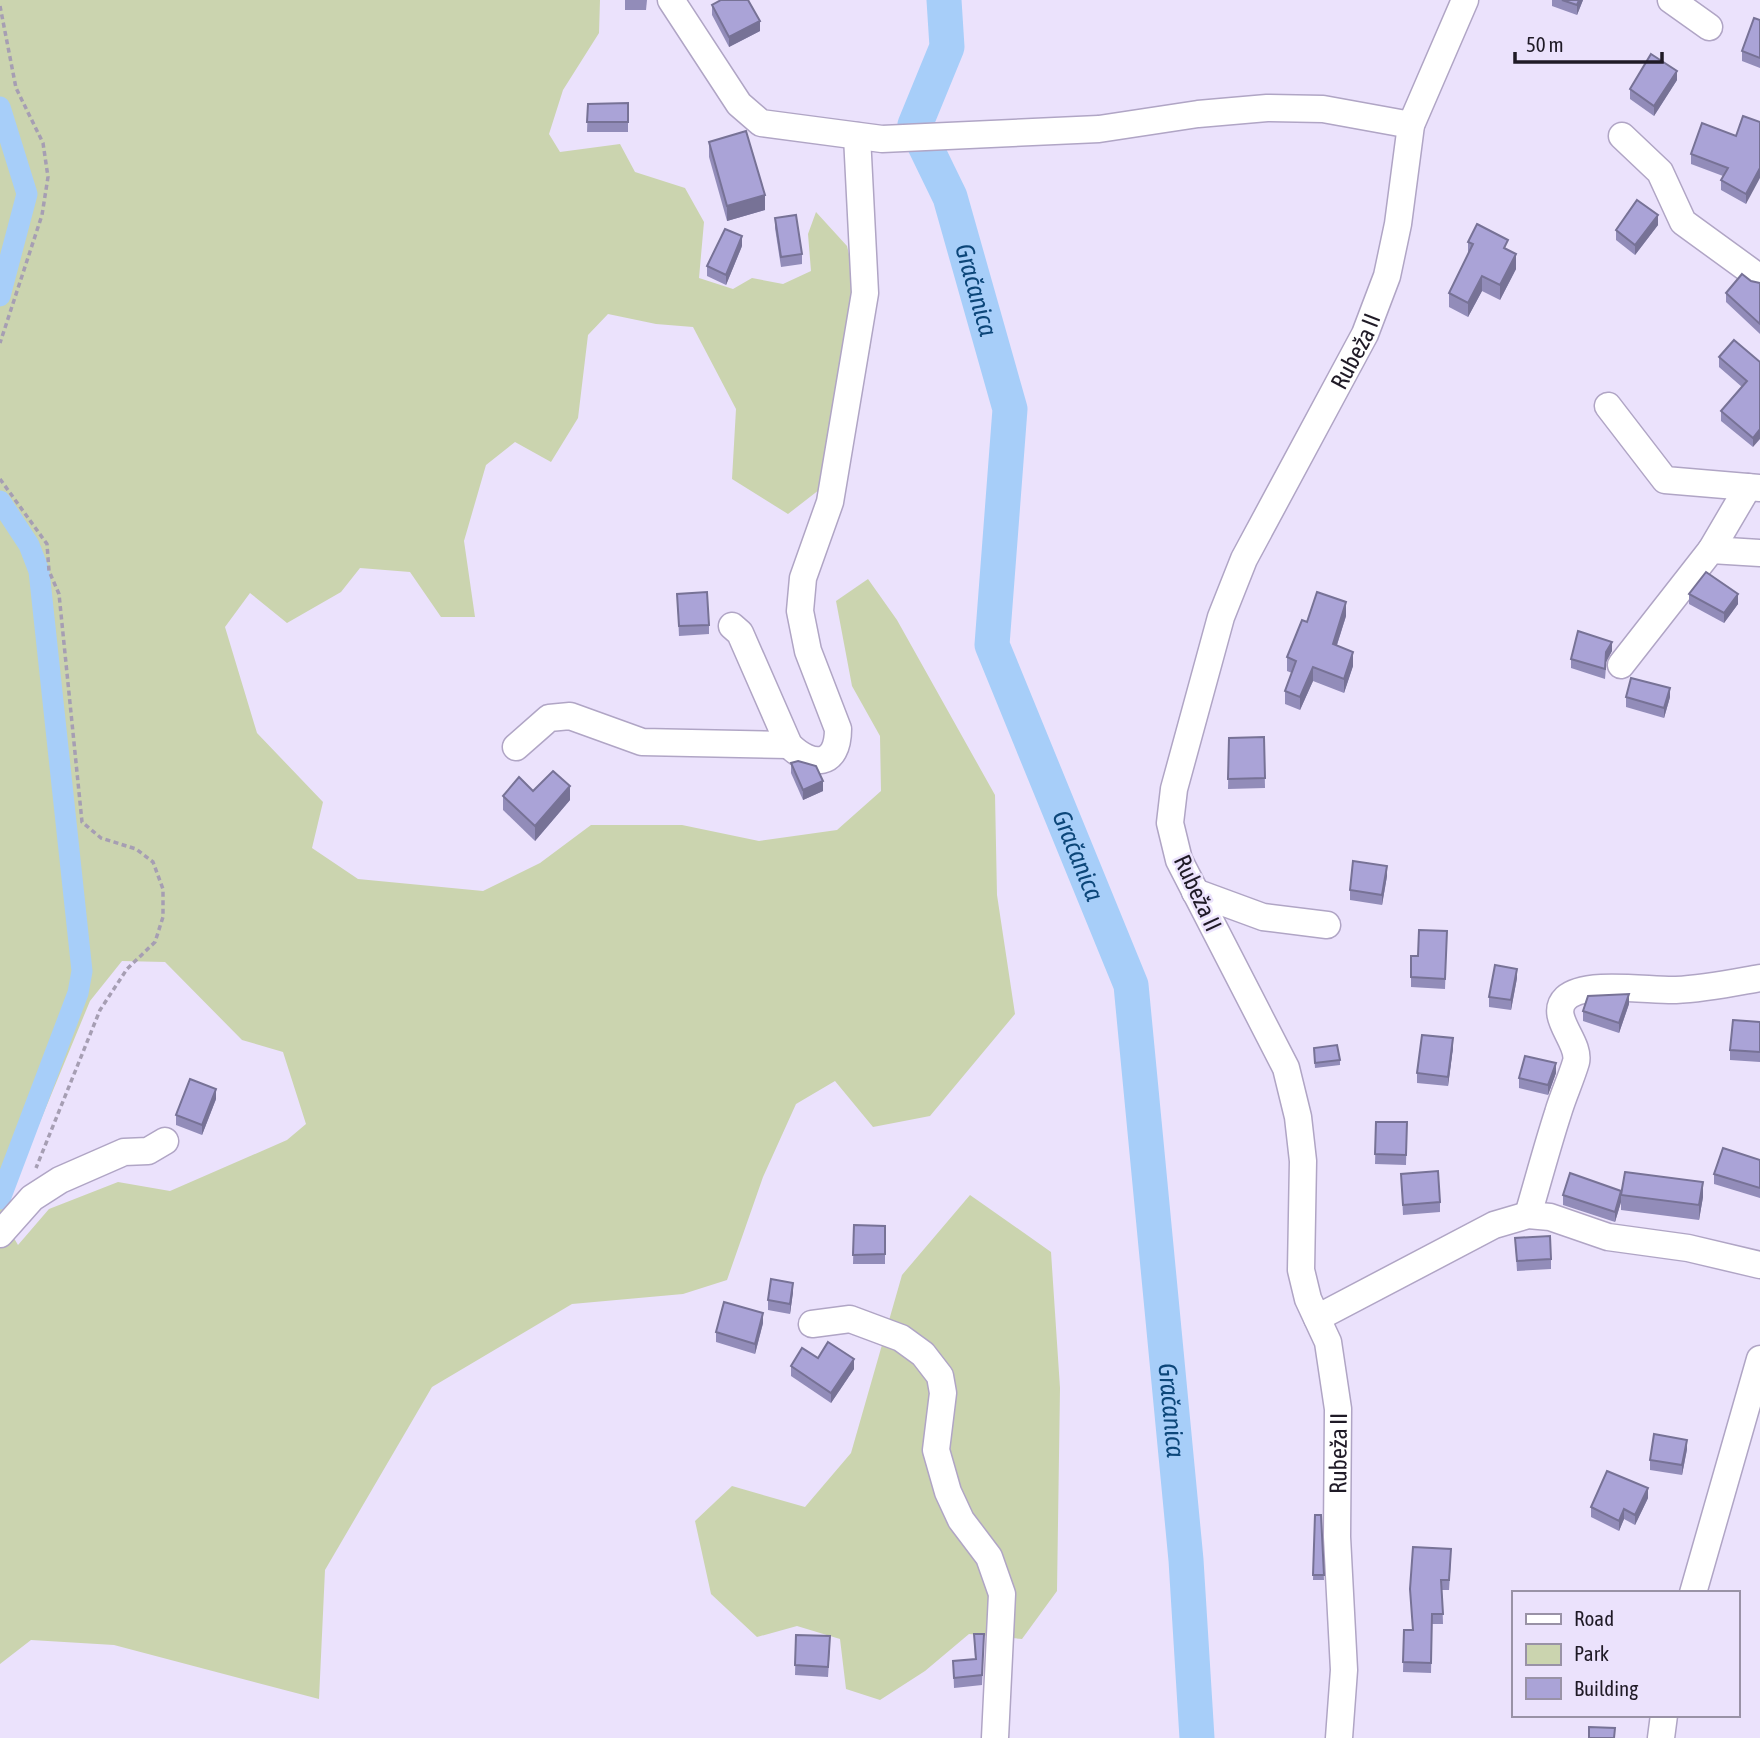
<svg xmlns="http://www.w3.org/2000/svg" width="1760" height="1738" font-family="'Asap Condensed',sans-serif">
  <style>
    .green { fill: #cbd4af; fill-rule: evenodd }
    .lines { fill: none; stroke-linecap: round; stroke-linejoin: round }
    .canal { stroke: #a7cef9; stroke-width: 21 }
    .river { stroke: #a7cef9; stroke-width: 35 }
    .minor-casing { stroke: #b0a5c5; stroke-width: 29 }
    .path { stroke: #a69eb3; stroke-width: 3.5; stroke-dasharray: 5 3.5; stroke-linecap: butt }
    .minor { stroke: #fff; stroke-width: 26 }
    .wall { fill: #928cb9 }
    .shaded-wall { fill: #777296 }
    .building { fill: #aaa3d7; stroke: #777296; stroke-width: 2 }
    .labels { text-anchor: middle; dominant-baseline: central; stroke-width: 5; stroke-linejoin: round; paint-order: stroke }
    .street-label { font-size: 24px; fill: #1f1a26; stroke: #ebe2fc }
    .water-label { font-size: 26px; font-style: italic; fill: #0c4679; stroke: #ebe2fc }
  </style>
  <rect width="100%" height="100%" fill="#ebe2fc"/>
  <!-- green -->
  <g class="green">
    <path d="M0 0H600L599 33 563 90 549 134 560 152 620 144 635 172 685 188 704 222 699 278 733 289 752 278 783 284 811 271 808 234 816 212 847 246 871 344 846 469 788 514 732 479 736 409 693 327 656 324 608 314 588 335 578 418 551 462 515 442 486 465 464 541 475 617H441L410 572 360 568 341 592 287 623 250 593 225 627 257 733 323 802 312 848 358 879 483 891 540 863 591 825H682L759 841 837 830 881 791 880 736 852 686 836 601 868 579 897 620 995 795 997 895 1015 1014 930 1116 873 1127 835 1081 796 1104 763 1177 727 1280 683 1294 572 1304 432 1387 325 1570 319 1699 114 1645 31 1640 0 1664ZM122 961 165 962 242 1040 283 1052 306 1124 287 1140 170 1191 118 1182 49 1209 18 1245 1 1216 90 1001Z"/>
    <polygon points="970,1195 1051,1252 1060,1388 1057,1591 1022,1639 969,1634 925,1671 880,1700 846,1689 840,1639 797,1626 757,1637 711,1594 695,1521 732,1486 805,1507 851,1453 902,1275"/>
  </g>
  <g class="lines">
    <!-- canal -->
    <g class="canal">
      <polyline points="0,107 27,194 0,296"/>
      <polyline points="0,501 29,545 39,571 82,971 78,993 0,1199"/>
    </g>
    <!-- river -->
    <path class="river" id="s1" d="M944 0 947 47 915 125 950 197 1010 409 992 645 1131 985 1186 1560 1197 1738"/>
    <defs>
      <g id="minor">
        <polyline points="671,0 739,104 761,123 882,139 1099,129 1198,114 1267,108 1323,109 1411,125"/>
        <polyline points="1671,0 1709,27"/>
        <polyline points="1622,136 1660,172 1683,222 1760,278"/>
        <polyline points="1608,406 1665,480 1760,488"/>
        <polyline points="1711,550 1748,487"/>
        <path d="M732 626 740 633 789 745C812 768 838 767 838 729L808 651 800 611 803 578 830 502 865 293 857 136"/>
        <polyline points="1621,665 1711,550 1760,553"/>
        <polyline points="516,747 549,718 570,716 642,742 789,745"/>
        <polyline points="1195,892 1263,917 1327,925"/>
        <path d="M1528 1215C1538 1181 1547 1147 1558 1113 1563 1096 1571 1079 1576 1062 1581 1042 1547 1016 1566 998 1585 980 1650 991 1676 990 1704 989 1732 983 1760 978"/>
        <polyline points="0,1234 32,1198 60,1180 124,1152 148,1151 165,1141"/>
        <polyline points="1317,1318 1494,1225 1528,1215 1550,1217 1608,1237 1688,1248 1760,1265"/>
        <polyline points="812,1324 850,1319 901,1338 923,1354 940,1376 943,1393 936,1450 948,1492 961,1520 989,1557 1002,1594 995,1738"/>
        <polyline points="1693,1593 1760,1359"/>
        <path id="s2" d="M1339 1738 1344 1670 1337 1537 1338 1409 1328 1342 1308 1299 1301 1270 1303 1161 1298 1117 1286 1068 1179 860 1170 823 1174 789 1221 617 1244 559 1365 334 1387 276 1398 224 1411 125 1465 0"/>
        <polyline points="1661,1738 1664,1715"/>
      </g>
    </defs>
    <!-- minor casing -->
    <use href="#minor" class="minor-casing"/>
    <!-- path -->
    <g class="path">
      <polyline points="0,6 16,88 43,143 48,177 42,215 0,343"/>
      <polyline points="0,479 47,544 49,571 59,594 82,822 101,838 136,849 153,862 163,889 163,917 155,942 127,969 100,1010 36,1168"/>
    </g>
    <!-- minor -->
    <use href="#minor" class="minor"/>
  </g>
  <!-- wall -->
  <g class="wall">
    <polygon points="625,0 647,0 646,10 625,10"/>
    <polygon points="1552,0 1583,0 1577,15 1552,6"/>
    <polygon points="712,5 760,31 729,47 712,15"/>
    <polygon points="1760,20 1760,68 1742,61 1742,51"/>
    <polygon points="1677,80 1654,116 1630,99 1630,89"/>
    <polygon points="628,103 628,132 587,132 588,104"/>
    <polygon points="1760,122 1746,204 1721,190 1721,180 1723,176 1691,164 1691,154 1736,136"/>
    <polygon points="709,142 765,210 727,221 709,157"/>
    <polygon points="775,218 802,254 802,264 781,267 775,228"/>
    <polygon points="1658,225 1635,255 1616,240 1616,230"/>
    <polygon points="1468,242 1508,249 1516,269 1500,300 1482,291 1468,317 1449,307 1449,293 1468,254"/>
    <polygon points="742,246 726,285 707,276 707,266"/>
    <polygon points="1751,281 1760,283 1760,334 1726,302 1726,293"/>
    <polygon points="1719,357 1760,362 1753,447 1721,421 1721,411 1742,387 1719,367"/>
    <polygon points="677,594 709,625 709,634 679,636"/>
    <polygon points="1689,594 1738,604 1724,623 1689,604"/>
    <polygon points="1346,616 1337,645 1353,666 1344,693 1313,681 1300,710 1285,704 1285,691 1292,673 1287,671 1287,657 1307,622"/>
    <polygon points="1612,651 1606,662 1605,679 1571,668 1571,659"/>
    <polygon points="1626,697 1670,697 1664,718 1626,707"/>
    <polygon points="1264,737 1265,788 1228,789 1229,738"/>
    <polygon points="791,763 823,791 803,800 791,773"/>
    <polygon points="533,791 570,800 535,841 503,810 503,796"/>
    <polygon points="1387,876 1382,905 1350,900 1350,890"/>
    <polygon points="1447,931 1445,989 1411,987 1411,956 1418,956"/>
    <polygon points="1517,978 1511,1010 1489,1007 1489,997"/>
    <polygon points="1629,1004 1619,1033 1583,1021 1583,1011"/>
    <polygon points="1760,1022 1760,1062 1730,1060 1730,1050"/>
    <polygon points="1453,1048 1448,1086 1417,1083 1417,1073"/>
    <polygon points="1314,1053 1340,1060 1340,1065 1315,1068"/>
    <polygon points="1556,1073 1548,1095 1519,1088 1519,1078"/>
    <polygon points="216,1099 202,1135 176,1125 176,1115"/>
    <polygon points="1376,1122 1407,1122 1406,1165 1375,1164"/>
    <polygon points="1760,1160 1760,1198 1714,1184 1714,1174"/>
    <polygon points="1401,1174 1440,1202 1440,1212 1403,1215"/>
    <polygon points="1621,1191 1703,1197 1699,1220 1621,1210 1621,1202 1615,1222 1563,1205 1563,1195"/>
    <polygon points="854,1225 885,1226 885,1264 853,1264"/>
    <polygon points="1515,1238 1551,1259 1551,1269 1517,1271"/>
    <polygon points="793,1292 790,1314 768,1310 768,1300"/>
    <polygon points="763,1323 755,1354 716,1342 716,1332"/>
    <polygon points="818,1358 854,1369 831,1403 791,1376 791,1366"/>
    <polygon points="1687,1449 1682,1475 1650,1470 1650,1460"/>
    <polygon points="1648,1498 1635,1525 1624,1519 1619,1531 1591,1517 1591,1507"/>
    <polygon points="1315,1515 1321,1515 1324,1580 1313,1580"/>
    <polygon points="1451,1559 1449,1590 1442,1590 1443,1624 1432,1624 1431,1673 1403,1672 1404,1630 1413,1630 1410,1589"/>
    <polygon points="974,1634 984,1634 982,1685 954,1688 953,1661 975,1659"/>
    <polygon points="796,1635 830,1646 828,1677 795,1675"/>
  </g>
  <!-- shaded-wall -->
  <g class="shaded-wall">
    <polygon points="1579,0 1583,0 1577,15 1577,5"/>
    <polygon points="760,21 760,31 729,47 729,37"/>
    <polygon points="1677,71 1677,80 1654,116 1654,106"/>
    <polygon points="1760,168 1760,178 1746,204 1746,194"/>
    <polygon points="765,195 765,210 727,221 727,206"/>
    <polygon points="1658,215 1658,225 1635,255 1635,245"/>
    <polygon points="742,236 742,246 726,285 726,275"/>
    <polygon points="1516,254 1516,269 1500,300 1500,285"/>
    <polygon points="1482,276 1482,291 1468,317 1468,303"/>
    <polygon points="1760,429 1760,439 1753,447 1753,438"/>
    <polygon points="1738,594 1738,604 1724,623 1724,613"/>
    <polygon points="1346,602 1346,616 1333,657 1333,644"/>
    <polygon points="1612,642 1612,651 1606,662 1605,679 1606,652"/>
    <polygon points="1353,652 1353,666 1344,693 1344,679"/>
    <polygon points="1313,667 1313,681 1300,710 1300,697"/>
    <polygon points="1670,688 1670,697 1664,718 1664,708"/>
    <polygon points="823,781 823,791 803,800 803,790"/>
    <polygon points="570,786 570,800 535,841 535,826"/>
    <polygon points="1387,866 1387,876 1382,905 1382,895"/>
    <polygon points="1517,969 1517,978 1511,1010 1511,1000"/>
    <polygon points="1629,994 1629,1004 1619,1033 1619,1023"/>
    <polygon points="1453,1038 1453,1048 1448,1086 1448,1077"/>
    <polygon points="1556,1063 1556,1073 1548,1095 1548,1085"/>
    <polygon points="216,1089 216,1099 202,1135 202,1125"/>
    <polygon points="1703,1182 1703,1197 1699,1220 1699,1205"/>
    <polygon points="1621,1191 1621,1202 1615,1222 1615,1212"/>
    <polygon points="793,1283 793,1292 790,1314 790,1304"/>
    <polygon points="763,1313 763,1323 755,1354 755,1344"/>
    <polygon points="854,1359 854,1369 831,1403 831,1393"/>
    <polygon points="1687,1440 1687,1449 1682,1475 1682,1465"/>
    <polygon points="1648,1488 1648,1498 1635,1525 1635,1515"/>
    <polygon points="1624,1509 1624,1519 1619,1531 1619,1521"/>
  </g>
  <!-- building -->
  <g class="building">
    <polygon points="721,0 748,0 760,21 729,37 712,5"/>
    <polygon points="1562,0 1579,0 1577,5"/>
    <polygon points="1754,18 1760,20 1760,58 1742,51"/>
    <polygon points="1651,54 1677,71 1654,106 1630,89"/>
    <polygon points="628,103 628,122 587,122 588,104"/>
    <polygon points="1743,116 1760,122 1760,168 1746,194 1721,180 1728,168 1691,154 1702,123 1736,136"/>
    <polygon points="746,131 765,195 727,206 709,142"/>
    <polygon points="1637,200 1658,215 1635,245 1616,230"/>
    <polygon points="796,215 802,254 781,257 775,218"/>
    <polygon points="1477,224 1508,240 1504,248 1516,254 1500,285 1482,276 1468,303 1449,293 1473,244 1468,242"/>
    <polygon points="725,229 742,236 726,275 707,266"/>
    <polygon points="1742,274 1751,281 1760,283 1760,324 1726,293"/>
    <polygon points="1734,340 1760,362 1760,429 1753,438 1721,411 1747,381 1719,357"/>
    <polygon points="1706,572 1738,594 1724,613 1689,594"/>
    <polygon points="707,592 709,625 679,626 677,594"/>
    <polygon points="1317,592 1346,602 1333,644 1353,652 1344,679 1313,667 1300,697 1285,691 1296,661 1287,657 1302,620 1307,622"/>
    <polygon points="1578,631 1612,642 1606,652 1605,669 1571,659"/>
    <polygon points="1631,678 1670,688 1664,708 1626,697"/>
    <polygon points="1264,737 1265,778 1228,779 1229,738"/>
    <polygon points="798,761 816,766 823,781 803,790 791,763"/>
    <polygon points="553,771 570,786 535,826 503,796 519,777 533,791"/>
    <polygon points="1353,861 1387,866 1382,895 1350,890"/>
    <polygon points="1419,930 1447,931 1445,979 1411,977 1411,956 1418,956"/>
    <polygon points="1495,965 1517,969 1511,1000 1489,997"/>
    <polygon points="1629,994 1619,1023 1583,1011 1588,996"/>
    <polygon points="1733,1020 1760,1022 1760,1052 1730,1050"/>
    <polygon points="1422,1035 1453,1038 1448,1077 1417,1073"/>
    <polygon points="1337,1045 1340,1060 1315,1063 1314,1048"/>
    <polygon points="1525,1056 1556,1063 1548,1085 1519,1078"/>
    <polygon points="190,1079 216,1089 202,1125 176,1115"/>
    <polygon points="1376,1122 1407,1122 1406,1155 1375,1154"/>
    <polygon points="1723,1148 1760,1160 1760,1188 1714,1174"/>
    <polygon points="1438,1171 1440,1202 1403,1205 1401,1174"/>
    <polygon points="1625,1172 1703,1182 1699,1205 1621,1195"/>
    <polygon points="1570,1173 1621,1191 1615,1212 1563,1195"/>
    <polygon points="854,1225 885,1226 885,1254 853,1255"/>
    <polygon points="1550,1236 1551,1259 1517,1261 1515,1238"/>
    <polygon points="771,1279 793,1283 790,1304 768,1300"/>
    <polygon points="724,1302 763,1313 755,1344 716,1332"/>
    <polygon points="828,1342 854,1359 831,1393 791,1366 802,1348 818,1358"/>
    <polygon points="1654,1434 1687,1440 1682,1465 1650,1460"/>
    <polygon points="1607,1471 1648,1488 1635,1515 1624,1509 1619,1521 1591,1507"/>
    <polygon points="1315,1515 1321,1515 1324,1575 1313,1575"/>
    <polygon points="1413,1547 1451,1549 1449,1580 1441,1580 1443,1614 1432,1614 1431,1663 1403,1662 1404,1630 1413,1630 1410,1589"/>
    <polygon points="974,1634 984,1634 982,1675 954,1678 953,1661 976,1659"/>
    <polygon points="796,1635 830,1636 828,1667 795,1665"/>
    <polygon points="1589,1727 1615,1728 1614,1738 1589,1738"/>
  </g>
  <g class="labels">
    <!-- street labels -->
    <g class="street-label">
      <text stroke="none"><textPath href="#s2" startOffset="1461">Rubeža II</textPath></text>
      <text transform="translate(1198 893) rotate(65)">Rubeža II</text>
      <text stroke="none"><textPath href="#s2" startOffset="285">Rubeža II</textPath></text>
    </g>
    <!-- water labels -->
    <g class="water-label">
      <text stroke="none"><textPath href="#s1" startOffset="308">Gračanica</textPath></text>
      <text stroke="none"><textPath href="#s1" startOffset="896">Gračanica</textPath></text>
      <text stroke="none"><textPath href="#s1" startOffset="1463">Gračanica</textPath></text>
    </g>
  </g>
  <!-- legend -->
  <rect x="1512" y="1591" width="228" height="126" fill="#ebe2fc" stroke="#9992a6" stroke-width="2"/>
  <rect x="1526" y="1614" width="35" height="10" fill="#ffffff" stroke="#9992a6" stroke-width="2"/>
  <text x="1574" y="1626" font-size="21" fill="#1f1a26">Road</text>
  <rect x="1526" y="1644" width="35" height="21" fill="#cbd4af" stroke="#9992a6" stroke-width="2"/>
  <text x="1574" y="1661" font-size="21" fill="#1f1a26">Park</text>
  <rect x="1526" y="1678" width="35" height="21" fill="#aaa3d7" stroke="#9992a6" stroke-width="2"/>
  <text x="1574" y="1696" font-size="21" fill="#1f1a26">Building</text>
  <!-- scale -->
  <path d="M1515 52v10h147v-10" fill="none" stroke="#1f1a26" stroke-width="3.5"/>
  <text x="1526" y="52" font-size="21" fill="#1f1a26" stroke="#ebe2fc" stroke-width="5" paint-order="stroke">50 m</text>
</svg>
